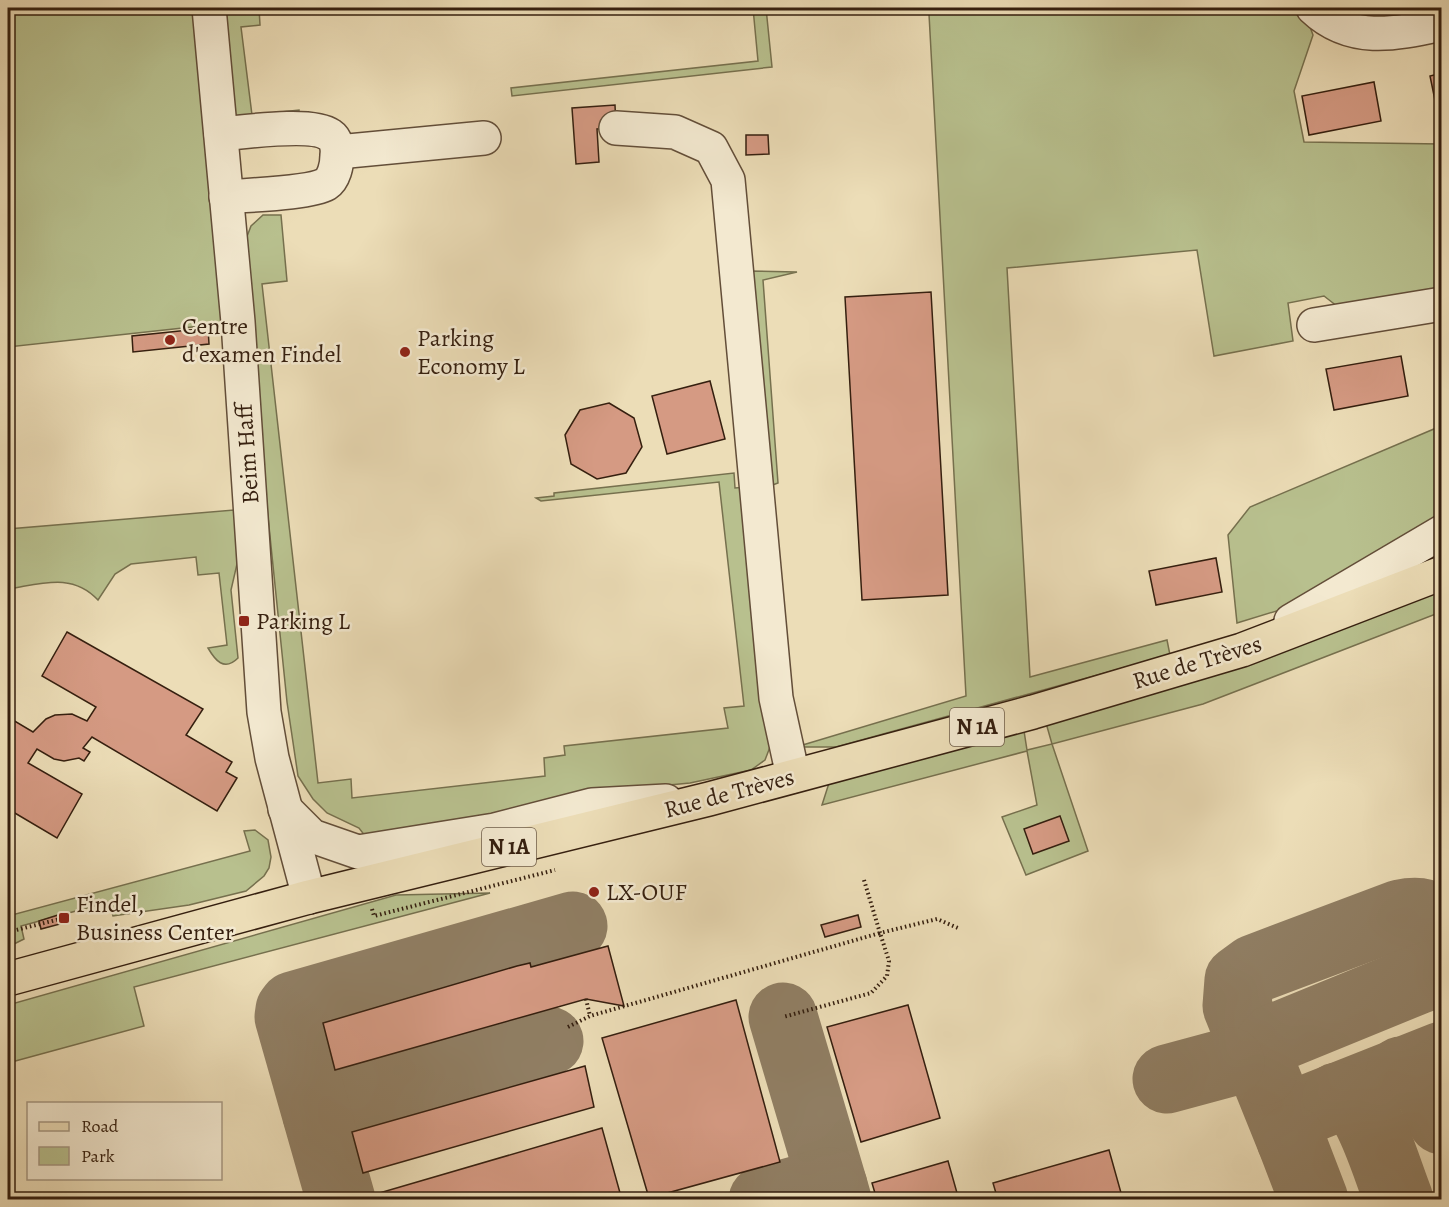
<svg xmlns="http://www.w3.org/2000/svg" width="1449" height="1207" font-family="Alegreya,serif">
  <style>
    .green { fill: #b8c08e; stroke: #76704e; stroke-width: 1.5 }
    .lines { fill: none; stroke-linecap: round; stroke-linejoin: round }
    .taxiway { stroke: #907e63; stroke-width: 69 }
    .building { fill: #d59a83; stroke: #351f0f; stroke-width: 1.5 }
    .minor-casing { stroke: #634e39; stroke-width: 36 }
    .major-casing { stroke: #351f0f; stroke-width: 36 }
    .path { stroke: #351f0f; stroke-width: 4; stroke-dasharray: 1.5 3; stroke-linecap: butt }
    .minor { stroke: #f3e9d0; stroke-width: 33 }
    .major { stroke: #ecddb7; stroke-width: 33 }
    .poi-dot { fill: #8f2418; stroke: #f3e9d0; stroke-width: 2 }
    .labels { text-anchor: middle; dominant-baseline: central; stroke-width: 5; stroke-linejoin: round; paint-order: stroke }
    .shield { fill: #f3e9d0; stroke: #6e5c49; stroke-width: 1.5 }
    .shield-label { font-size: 22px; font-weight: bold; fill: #351f0f }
    .poi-label { font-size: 24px; fill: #351f0f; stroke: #f3e9d0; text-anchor: start }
    .street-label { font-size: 24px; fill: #351f0f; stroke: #f3e9d0 }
  </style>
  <rect width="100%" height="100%" fill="#ecddb7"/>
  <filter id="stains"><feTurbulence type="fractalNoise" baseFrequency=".00333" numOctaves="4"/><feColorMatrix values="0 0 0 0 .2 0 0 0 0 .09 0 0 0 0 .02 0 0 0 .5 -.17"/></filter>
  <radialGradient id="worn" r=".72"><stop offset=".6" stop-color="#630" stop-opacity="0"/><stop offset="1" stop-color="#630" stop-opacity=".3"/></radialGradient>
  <!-- green -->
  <g class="green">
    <polygon points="8,8 259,8 260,25 241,27 252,115 299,110 299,115 236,119 238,322 8,347"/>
    <polygon points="753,8 766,8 772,67 512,96 511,88 758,61"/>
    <polygon points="935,8 1303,8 1313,35 1294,91 1304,142 1441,144 1441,292 1342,310 1324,296 1288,303 1293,341 1214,356 1197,250 1007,268 1030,677 1167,640 1170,655 836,747 796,747 966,696 929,14"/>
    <polygon points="263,215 281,215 287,281 262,284 318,783 351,779 352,798 545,776 544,758 565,755 564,746 728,728 724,708 744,706 719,482 541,501 536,498 554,496 554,493 734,473 735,488 747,487 770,747 765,760 751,770 690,783 627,789 369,841 359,828 327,813 313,799 298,776 287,702 267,507 246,239 251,226"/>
    <polygon points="749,271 797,272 763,280 778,483 770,486"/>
    <polygon points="1441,426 1441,532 1342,591 1237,623 1228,535 1250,507"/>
    <path d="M234 510 240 551 231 590 238 658C224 672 215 660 208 648L227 645 219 573 198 575 196 557 131 564 115 574 98 600C72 572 41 584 8 589V529Z"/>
    <polygon points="1441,586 1441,612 1203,704 1052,744 1088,851 1026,875 1002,817 1037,805 1027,751 822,805 829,783 1024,731 1027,750 1052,744 1046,723"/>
    <polygon points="255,830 268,840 271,857 269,868 264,876 246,891 189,905 113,916 109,902 21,926 24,939 8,947 8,916 250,851 244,831"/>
    <polygon points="490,893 134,987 144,1026 8,1063 8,1005 396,895"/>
  </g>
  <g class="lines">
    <!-- taxiway -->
    <g class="taxiway">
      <path d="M1442 926C1427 912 1420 910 1400 914L1254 969 1239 980 1237 1006 1291 1140C1291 1124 1296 1118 1308 1109L1442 1056"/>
      <polyline points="783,1017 833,1186"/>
      <path d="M1263 1071C1263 1056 1264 1048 1275 1038L1417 980 1431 975 1442 974"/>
      <path d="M1401 1071C1430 1077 1431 1095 1442 1120"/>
      <polyline points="1167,1079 1230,1062"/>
      <path d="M1337 1097C1346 1099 1356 1101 1361 1109 1376 1130 1389 1175 1399 1200"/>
      <polyline points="317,1115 319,1110 325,1104 549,1041"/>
      <polyline points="1291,1140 1314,1200"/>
      <polyline points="341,1200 289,1017 290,1010 293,1006 573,926"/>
      <polyline points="763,1200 828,1182 833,1186 837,1200"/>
    </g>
  </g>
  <!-- building -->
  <g class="building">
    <polygon points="1442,73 1442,115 1438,115 1430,76"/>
    <polygon points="1374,82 1381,121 1309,135 1302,96"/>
    <polygon points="615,105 616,128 597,129 599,162 576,164 572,108"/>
    <polygon points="746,135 768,135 769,154 746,155"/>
    <polygon points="931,292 948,595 862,600 845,297"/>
    <polygon points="208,328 209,344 133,352 132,336"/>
    <polygon points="1401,356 1408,396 1334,410 1326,369"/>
    <polygon points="710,381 725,439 667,454 652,396"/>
    <polygon points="609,403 634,418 642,447 626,473 597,479 571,464 565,435 580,410"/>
    <polygon points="1216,558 1222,592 1156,605 1149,571"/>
    <polygon points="67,632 203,709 186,735 232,762 226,772 237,778 217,811 92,737 83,748 90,752 84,761 79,758 64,761 54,759 37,749 28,763 82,794 57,838 8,809 8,717 33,732 46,719 55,715 72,714 87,721 96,707 42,676"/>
    <polygon points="1060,816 1069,841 1033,854 1024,829"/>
    <polygon points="58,915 60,924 41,929 39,921"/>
    <polygon points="858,915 861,927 825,937 821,925"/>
    <polygon points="608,946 624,1006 586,999 335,1070 323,1023 517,966 530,963 531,967"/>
    <polygon points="736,1000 780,1162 649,1198 602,1038"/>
    <polygon points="908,1005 940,1118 861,1142 827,1027"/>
    <polygon points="585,1066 594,1107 363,1173 352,1132"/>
    <polygon points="602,1128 622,1200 370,1200 369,1196"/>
    <polygon points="1109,1150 1123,1200 998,1200 993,1183"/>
    <polygon points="948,1161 959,1200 877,1200 872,1183"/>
  </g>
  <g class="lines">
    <defs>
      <g id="minor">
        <polyline points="209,8 238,322 264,712 272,758 309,897"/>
        <path d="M1313 8C1351 44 1395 34 1442 24"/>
        <polyline points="616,128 675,132 711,148 728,180 776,698 793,776"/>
        <path d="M221 134C244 132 312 122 330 135 336 139 338 148 337 155 337 165 334 179 326 184 311 193 247 195 226 197"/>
        <polyline points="338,152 484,138"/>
        <polyline points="1314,325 1442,304"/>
        <polyline points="1291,621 1442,532"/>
        <polyline points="285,809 312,836 358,852 495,830 592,805 666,801"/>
      </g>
      <polyline id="major" points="8,979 309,897 709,799 1033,712 1242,650 1442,573"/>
    </defs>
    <!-- minor casing -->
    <use href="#minor" class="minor-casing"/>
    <!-- major casing -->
    <use href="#major" class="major-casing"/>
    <!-- path -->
    <g class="path">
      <polyline points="864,880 880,933 937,919 958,928"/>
      <polyline points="372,909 374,916 555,870"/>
      <polyline points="8,932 64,918"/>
      <polyline points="586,999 590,1016"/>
      <polyline points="568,1027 590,1016 880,933 889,961 887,976 871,993 783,1017"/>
    </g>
    <!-- minor -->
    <use href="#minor" class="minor"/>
    <!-- major -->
    <use href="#major" class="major"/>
  </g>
  <!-- markers -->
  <g class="poi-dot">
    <circle cx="170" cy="340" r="6"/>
    <circle cx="405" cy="352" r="6"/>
    <rect x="238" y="615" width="12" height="12" rx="3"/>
    <circle cx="594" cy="892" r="6"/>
    <rect x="58" y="912" width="12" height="12" rx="3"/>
  </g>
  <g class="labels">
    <!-- shield labels -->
    <g class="shield">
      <rect x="950" y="708" width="54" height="38" rx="4.5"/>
      <rect x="482" y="828" width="54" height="38" rx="4.5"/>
    </g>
    <g class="shield-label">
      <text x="977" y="727">N 1A</text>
      <text x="509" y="847">N 1A</text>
    </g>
    <!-- poi labels -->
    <g class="poi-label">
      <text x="182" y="326">Centre<tspan x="182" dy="28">d'examen Findel</tspan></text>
      <text x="417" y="338">Parking<tspan x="417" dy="28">Economy L</tspan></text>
      <text x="256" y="621">Parking L</text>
      <text x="606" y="892">LX-OUF</text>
      <text x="76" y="904">Findel,<tspan x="76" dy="28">Business Center</tspan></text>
    </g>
    <!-- street labels -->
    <g class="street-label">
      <text transform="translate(247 454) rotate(-94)">Beim Haff</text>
      <text transform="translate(1197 662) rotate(-17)">Rue de Trèves</text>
      <text transform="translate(729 793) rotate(-15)">Rue de Trèves</text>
    </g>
  </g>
  <!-- margin -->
  <rect width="1449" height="1207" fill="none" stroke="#ecddb7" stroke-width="30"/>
  <rect x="9" y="9" width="1431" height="1189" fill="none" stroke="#351f0f" stroke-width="3"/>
  <rect x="15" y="15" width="1419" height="1177" fill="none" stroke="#351f0f" stroke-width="1.5"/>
  <!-- legend -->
  <rect x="27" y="1102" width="195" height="78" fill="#f3e9d0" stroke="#a79883" stroke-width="1.5"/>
  <rect x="39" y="1122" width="30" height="9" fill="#ecddb7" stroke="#a79883" stroke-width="1.5"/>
  <text x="81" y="1132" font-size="18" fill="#351f0f">Road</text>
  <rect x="39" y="1147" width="30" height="18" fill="#b8c08e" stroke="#a79883" stroke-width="1.5"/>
  <text x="81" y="1162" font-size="18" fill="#351f0f">Park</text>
  <rect width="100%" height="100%" filter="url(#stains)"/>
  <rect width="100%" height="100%" fill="url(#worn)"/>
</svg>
